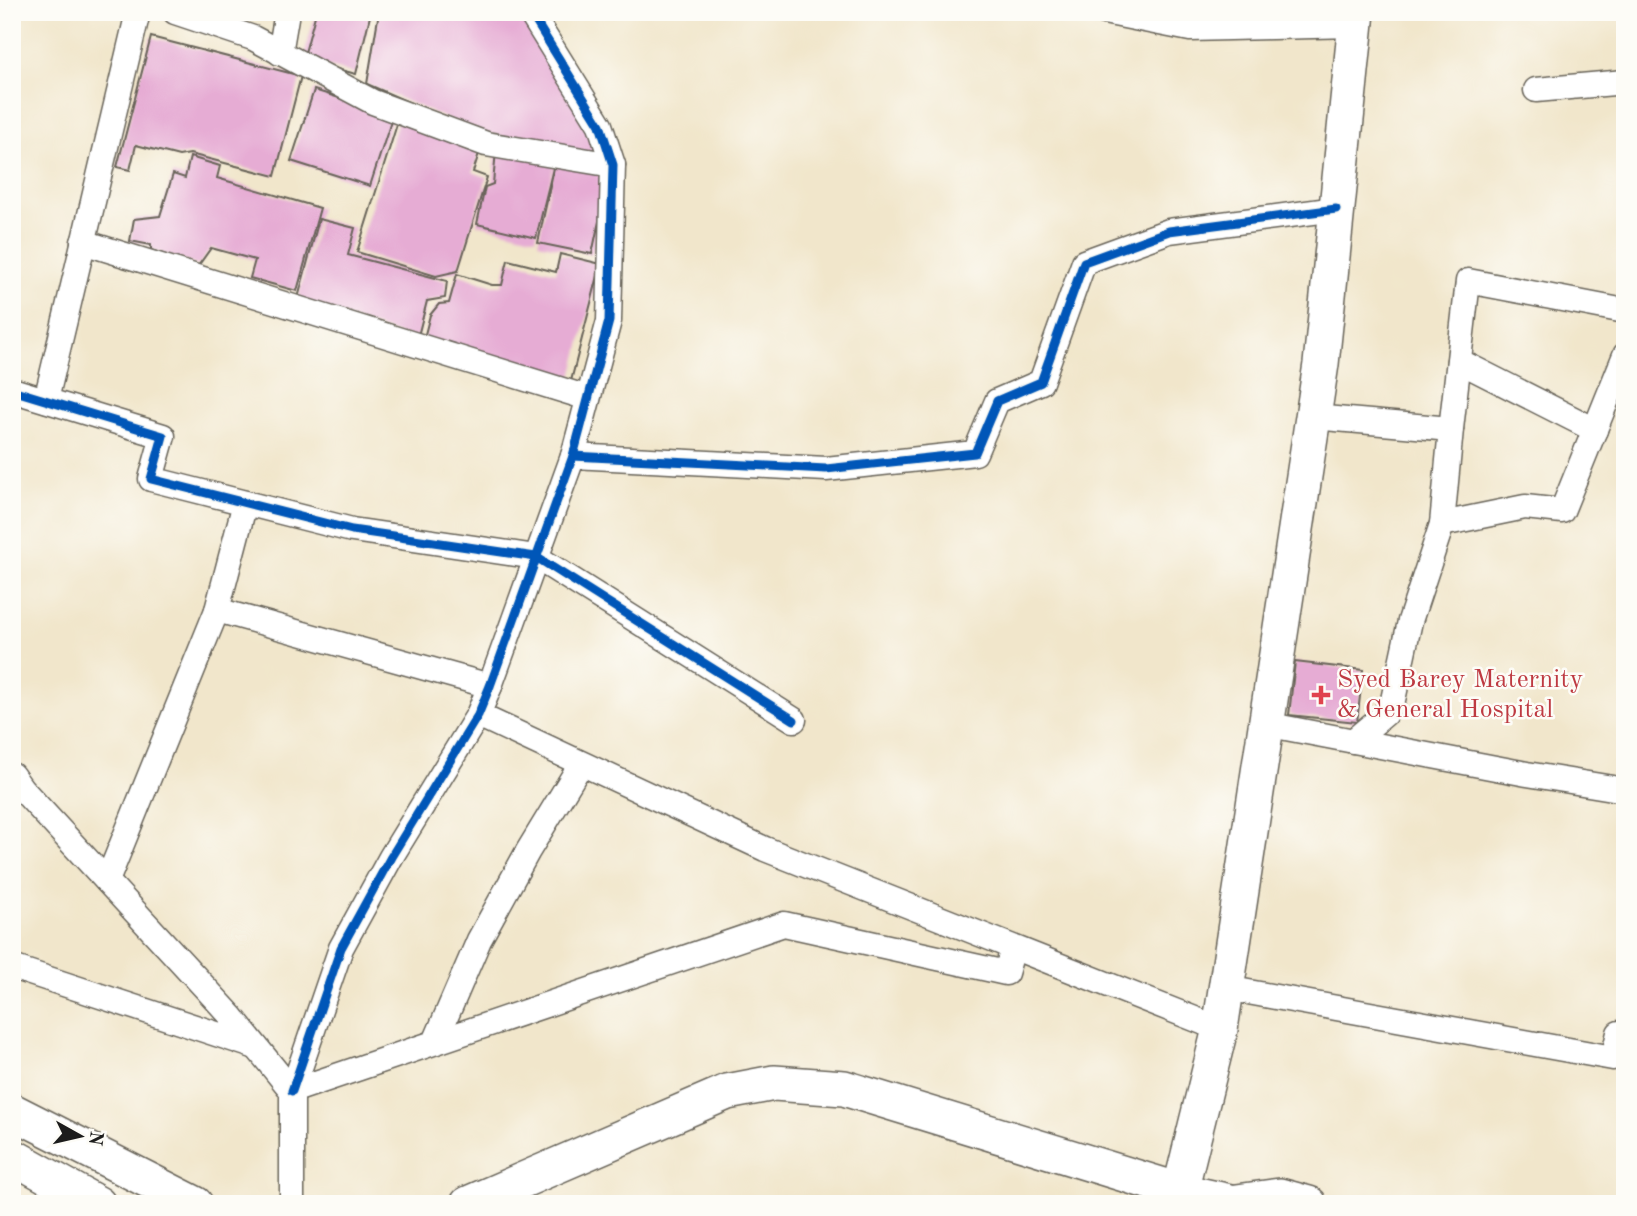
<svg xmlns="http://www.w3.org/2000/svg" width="1637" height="1216" font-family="'Old Standard TT',serif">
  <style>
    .building { fill: #e6acd4 }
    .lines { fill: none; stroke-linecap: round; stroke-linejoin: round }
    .street-casing { stroke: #676359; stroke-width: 27 }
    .secondary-casing { stroke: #676359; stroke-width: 38 }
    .street { stroke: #fff; stroke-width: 24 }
    .secondary { stroke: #fff; stroke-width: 35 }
    .cycleway-casing { stroke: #fdfcf7; stroke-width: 13 }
    .cycleway { stroke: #0057b8; stroke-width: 9 }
    .health-dot { fill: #e0444e; stroke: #fdfcf7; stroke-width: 2.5 }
    .labels { text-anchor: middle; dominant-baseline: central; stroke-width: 5; stroke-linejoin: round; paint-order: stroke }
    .health-label { font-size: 26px; fill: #be3a42; stroke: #fdfcf7; text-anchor: start }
  </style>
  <rect width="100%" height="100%" fill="#fdfcf7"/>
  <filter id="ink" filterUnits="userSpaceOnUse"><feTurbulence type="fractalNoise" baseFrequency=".0143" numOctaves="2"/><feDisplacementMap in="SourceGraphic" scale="14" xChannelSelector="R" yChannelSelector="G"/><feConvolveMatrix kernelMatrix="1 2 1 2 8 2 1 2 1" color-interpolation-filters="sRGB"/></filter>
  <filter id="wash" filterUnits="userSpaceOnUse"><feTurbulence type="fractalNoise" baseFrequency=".00686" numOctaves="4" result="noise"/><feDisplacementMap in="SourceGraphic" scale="28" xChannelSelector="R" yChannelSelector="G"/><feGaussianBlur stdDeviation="1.57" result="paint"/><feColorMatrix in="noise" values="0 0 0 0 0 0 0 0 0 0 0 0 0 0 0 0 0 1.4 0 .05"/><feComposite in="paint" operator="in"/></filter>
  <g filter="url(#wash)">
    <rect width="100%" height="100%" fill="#f1e6cb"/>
    <g id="blocks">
      <!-- building -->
      <g class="building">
        <polygon points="316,12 371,12 356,74 303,60"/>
        <polygon points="379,12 523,12 584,109 602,159 475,131 367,84"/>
        <polygon points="1239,12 1353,12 1240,25"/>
        <polygon points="151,37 301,76 275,176 190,154 179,156 136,145 130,170 117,167"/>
        <polygon points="314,90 393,115 370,186 291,161"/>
        <polygon points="398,121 481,147 473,172 487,177 458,271 436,276 357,252"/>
        <polygon points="496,150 554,164 536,238 477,224 485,187 493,184"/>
        <polygon points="190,157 220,166 217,178 320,208 297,291 250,278 255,260 211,248 198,266 151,250 151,245 130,241 134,219 160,216 173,174 185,178"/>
        <polygon points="555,163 609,174 592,254 538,243"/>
        <polygon points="319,219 355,228 348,255 447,281 445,298 427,301 417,340 297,302"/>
        <polygon points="560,254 601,264 571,381 423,342 430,315 439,304 449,303 457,274 492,285 502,285 508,260 556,272"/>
        <polygon points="1295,662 1363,670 1357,722 1289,715"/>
      </g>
    </g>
  </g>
  <g filter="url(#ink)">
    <use href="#blocks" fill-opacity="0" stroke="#676359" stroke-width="2"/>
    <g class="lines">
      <defs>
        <g id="street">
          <polyline points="175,12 253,38 373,102 486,144 613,165"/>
          <polyline points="1104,12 1190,29 1354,25"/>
          <polyline points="280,53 287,12"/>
          <polyline points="1536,90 1625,82"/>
          <polyline points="83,242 588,398"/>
          <polyline points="1459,361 1595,430"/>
          <polyline points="12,390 163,436 151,479 352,530 536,557 794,720"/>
          <polyline points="46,400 138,12"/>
          <polyline points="1313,417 1451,429 1442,524 1525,507 1562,511 1625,355"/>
          <polyline points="1451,429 1468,281 1625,311"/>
          <polyline points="573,456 826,469 975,453 997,401 1041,382 1084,262 1169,231 1336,209"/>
          <polyline points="245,503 217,610 490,686"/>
          <polyline points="478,715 765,849 1220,1029"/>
          <polyline points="1265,724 1527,774 1625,790"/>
          <polyline points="1353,741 1385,714 1393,700 1410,621 1442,524"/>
          <polyline points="12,775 22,789 233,1018 292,1091 292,1204"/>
          <polyline points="107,881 217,610"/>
          <polyline points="12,967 256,1047"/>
          <polyline points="1226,988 1613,1058 1619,1033 1625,1035"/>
          <polyline points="435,1042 479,940 528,851 581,764"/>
          <polyline points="292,1091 341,948 391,857 478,715 490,686 573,456 609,321 613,165 600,125 530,12"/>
          <polyline points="292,1091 784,924 1006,973 1013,948"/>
        </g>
        <g id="secondary">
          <polyline points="12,1111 195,1204"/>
          <polyline points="12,1156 98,1204"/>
          <polyline points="1237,1202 1280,1196 1309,1204"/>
          <polyline points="468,1204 727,1092 774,1083 844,1088 1180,1191 1220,1029 1313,417 1321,364 1357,12"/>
          <polyline points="1177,1204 1180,1191 1240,1204"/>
        </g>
      </defs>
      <!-- street casing -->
      <use href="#street" class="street-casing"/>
      <!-- secondary casing -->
      <use href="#secondary" class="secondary-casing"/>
      <!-- street -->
      <use href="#street" class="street"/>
      <!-- secondary -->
      <use href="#secondary" class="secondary"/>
      <defs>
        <g id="cycleway">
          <polyline points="12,390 163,436 151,479 352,530 536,557 794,720"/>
          <polyline points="573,456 826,469 975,453 997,401 1041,382 1084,262 1169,231 1336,209"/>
          <polyline points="292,1091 341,948 391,857 478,715 490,686 573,456 609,321 613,165 600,125 530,12"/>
        </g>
      </defs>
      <!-- cycleway casing -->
      <use href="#cycleway" class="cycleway-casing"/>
      <!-- cycleway -->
      <use href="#cycleway" class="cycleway"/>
    </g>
  </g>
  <!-- markers -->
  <path class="health-dot" d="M1317.5 684.5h7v7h7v7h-7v7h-7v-7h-7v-7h7z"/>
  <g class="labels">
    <!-- health labels -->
    <g class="health-label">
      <text x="1337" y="680">Syed Barey Maternity<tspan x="1337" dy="30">&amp; General Hospital</tspan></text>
    </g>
  </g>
  <!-- margin -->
  <rect width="1637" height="1216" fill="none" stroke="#fdfcf7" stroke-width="42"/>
  <!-- north arrow -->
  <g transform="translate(80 1136) rotate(98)" stroke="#fdfcf7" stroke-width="5" paint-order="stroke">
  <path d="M0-5L12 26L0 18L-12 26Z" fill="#1c1c1c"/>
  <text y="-10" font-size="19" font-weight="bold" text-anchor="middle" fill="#1c1c1c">N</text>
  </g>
</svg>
